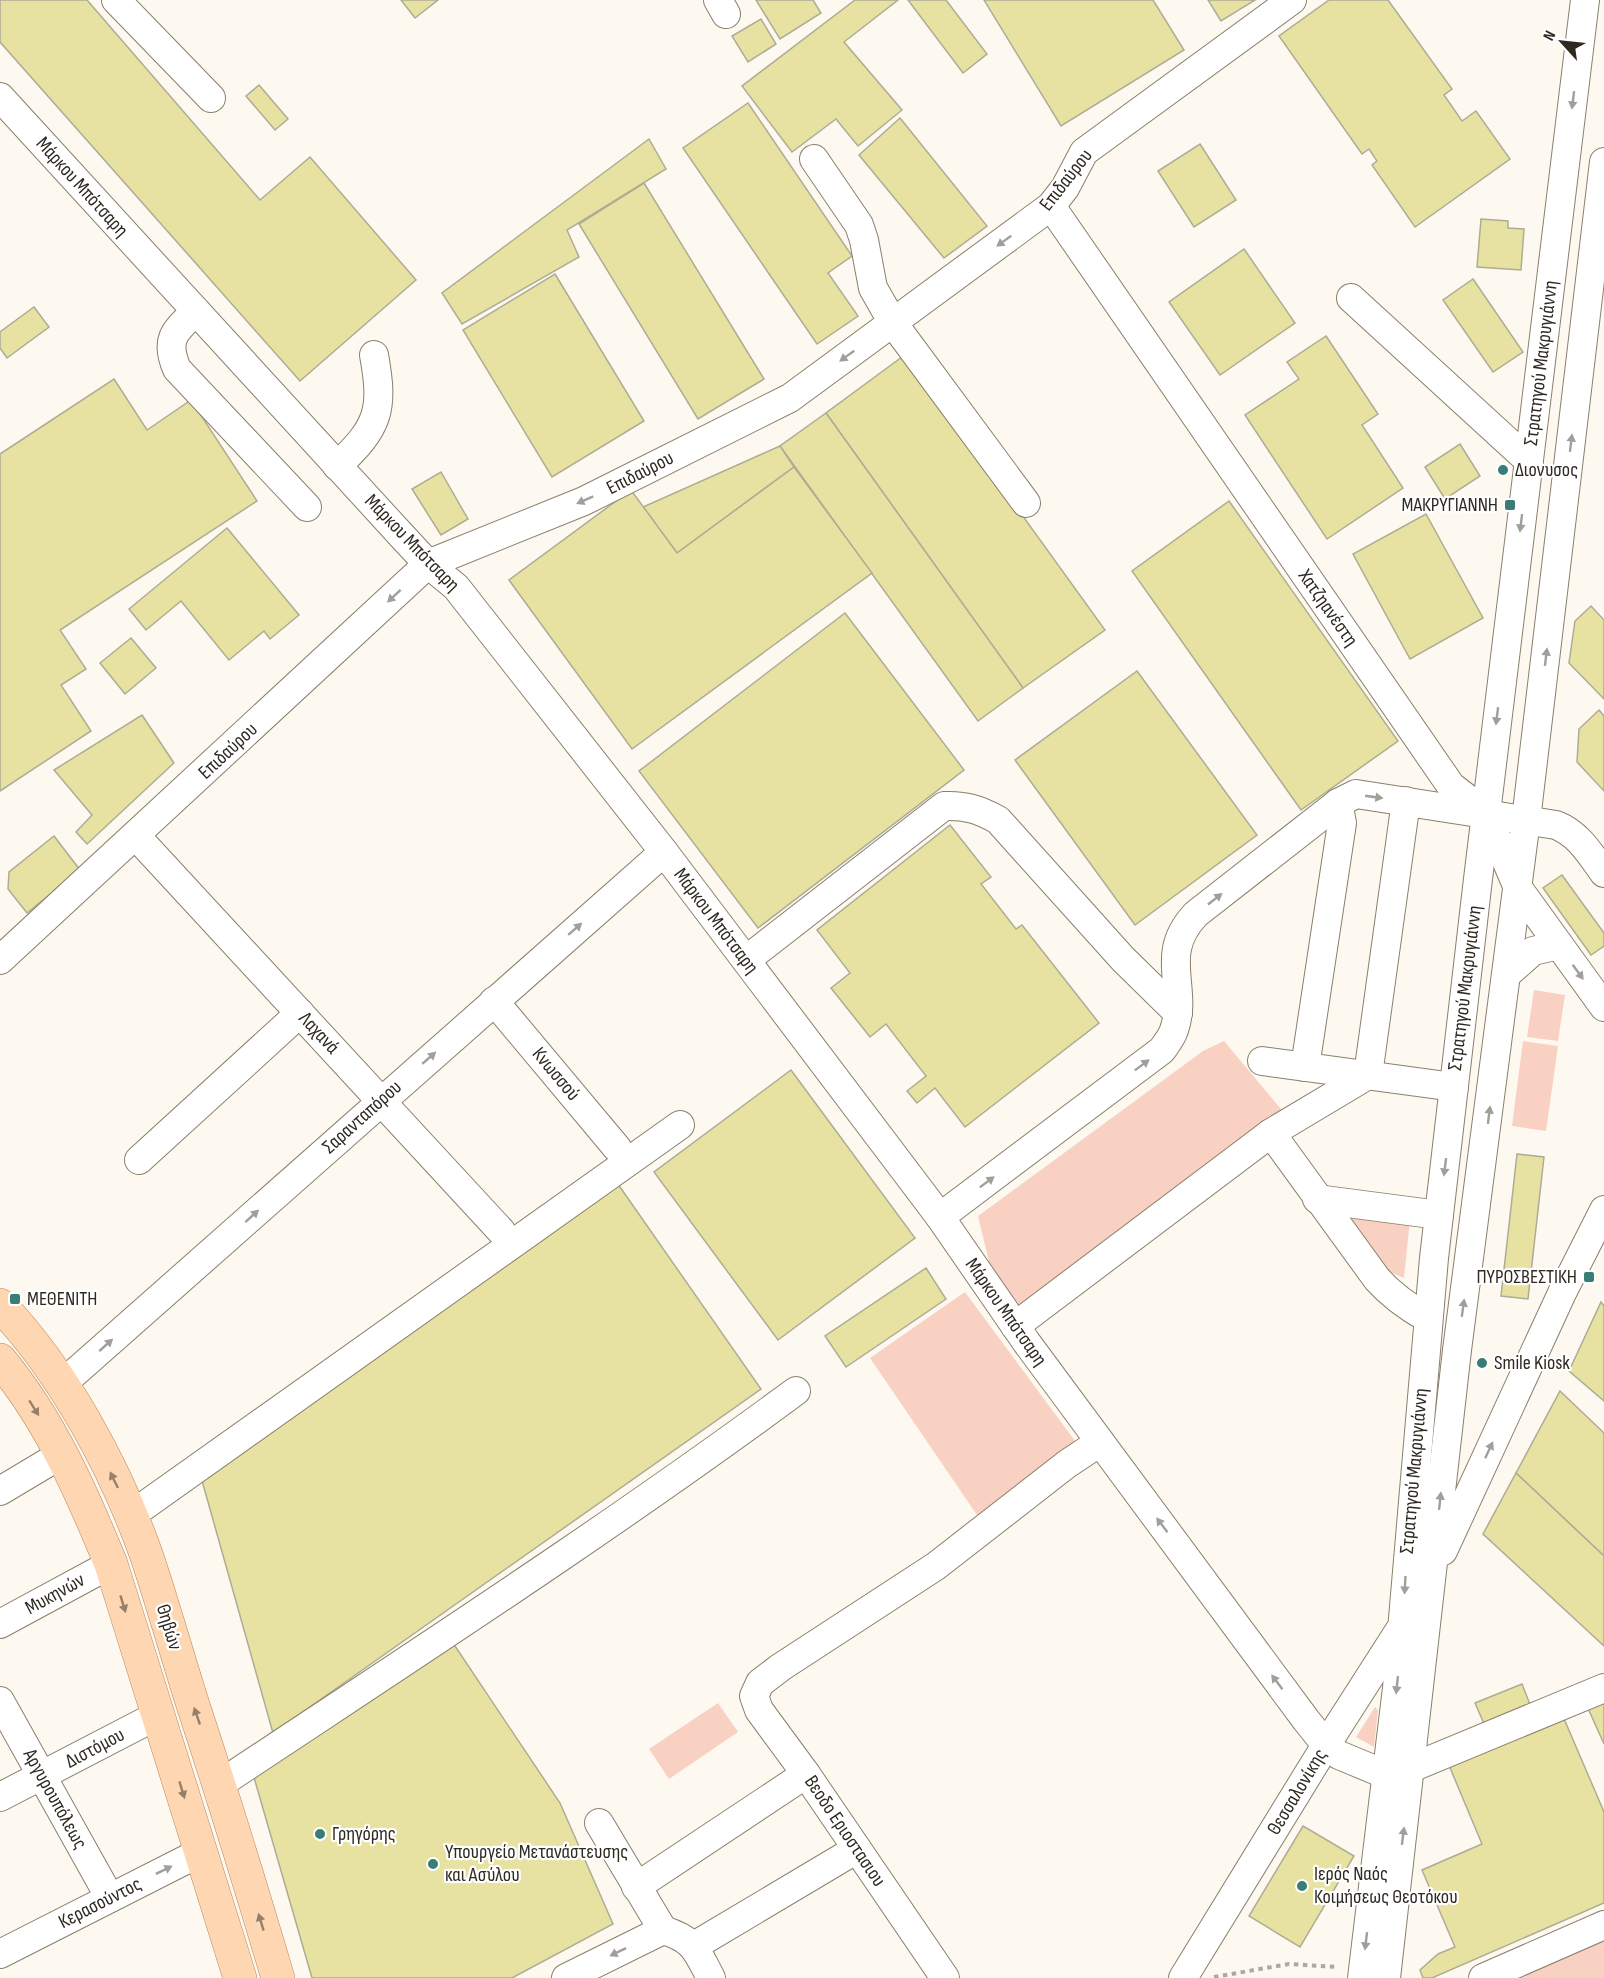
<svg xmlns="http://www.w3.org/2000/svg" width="1604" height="1978" font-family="'Sofia Sans Condensed',sans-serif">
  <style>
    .green { fill: #f8d1c2 }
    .building { fill: #e7e2a1; stroke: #aeac95; stroke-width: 1.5 }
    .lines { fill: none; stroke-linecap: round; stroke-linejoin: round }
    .minor-casing { stroke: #8a7f6b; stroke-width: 30 }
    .major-casing { stroke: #b6885e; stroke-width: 34 }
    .path { stroke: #ada9a1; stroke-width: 4; stroke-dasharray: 4.5 4.5; stroke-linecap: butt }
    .minor { stroke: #fff; stroke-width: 28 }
    .major { stroke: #ffd6b2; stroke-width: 33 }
    .oneway { fill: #a19f9c }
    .oneway2 { fill: #96806a }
    .poi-dot { fill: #387e77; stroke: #fff; stroke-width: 2 }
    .labels { text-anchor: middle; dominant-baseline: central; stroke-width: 4.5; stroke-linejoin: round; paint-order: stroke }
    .street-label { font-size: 20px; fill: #2e2a22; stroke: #fff }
    .poi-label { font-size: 20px; fill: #2e2a22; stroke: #fff; text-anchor: start }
  </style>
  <rect width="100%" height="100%" fill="#fdf9f0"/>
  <!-- green -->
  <g class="green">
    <polygon points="1534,990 1565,995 1558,1041 1527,1037"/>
    <polygon points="1224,1041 1286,1115 1021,1313 992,1274 978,1216 1203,1051"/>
    <polygon points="1523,1041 1558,1046 1546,1131 1512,1126"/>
    <polygon points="1341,1210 1411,1210 1404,1278 1390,1272"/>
    <polygon points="965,1292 1078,1445 979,1518 870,1358"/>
    <polygon points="718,1703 738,1732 669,1779 649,1749"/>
    <polygon points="1375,1707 1378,1710 1374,1747 1356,1737"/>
    <polygon points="1604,1936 1604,1978 1506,1978"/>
  </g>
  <!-- building -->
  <g class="building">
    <polygon points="0,0 87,0 260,200 310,157 416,280 300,381 0,42"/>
    <polygon points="401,0 438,0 415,18"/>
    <polygon points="756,0 813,0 821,13 780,39"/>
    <polygon points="855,0 898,0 844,42 902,110 858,146 836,119 792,152 742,86"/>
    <polygon points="908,0 946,0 987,54 963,73"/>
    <polygon points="984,0 1153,0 1184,50 1061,126"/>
    <polygon points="1208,0 1255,0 1221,21"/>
    <polygon points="1329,0 1388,0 1452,89 1444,95 1462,121 1476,111 1510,159 1415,227 1372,165 1377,161 1369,149 1362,154 1279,36"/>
    <polygon points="761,19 776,44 748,62 732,36"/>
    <polygon points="259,85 288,119 275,130 246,96"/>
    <polygon points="748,103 852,256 828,273 858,316 817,344 683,148"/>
    <polygon points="900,118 987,226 944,258 859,155"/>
    <polygon points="649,139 666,169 567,230 579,257 462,324 442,293"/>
    <polygon points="1200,144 1236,200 1194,227 1158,171"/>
    <polygon points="644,183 764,379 698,419 579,224"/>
    <polygon points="1481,219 1508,221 1508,228 1524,229 1521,270 1477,267"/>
    <polygon points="1244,249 1295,323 1220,375 1169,302"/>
    <polygon points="555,274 644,421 552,477 463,330"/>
    <polygon points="1473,279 1523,352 1493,372 1443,300"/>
    <polygon points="34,307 49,327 7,358 0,348 0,332"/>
    <polygon points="1326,336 1378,414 1362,425 1403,488 1327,539 1245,415 1299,379 1287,362"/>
    <polygon points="906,354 1105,630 1023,688 826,413"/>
    <polygon points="114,379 147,430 191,400 257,501 60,630 86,669 61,685 91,731 0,791 0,454"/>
    <polygon points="826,413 1023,688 978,721 780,446"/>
    <polygon points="1460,444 1480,476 1445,499 1425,467"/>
    <polygon points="780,446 794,467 677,553 643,507"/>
    <polygon points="794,467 872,573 632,749 509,580 631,490 677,553"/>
    <polygon points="441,472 468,519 441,535 412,489"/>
    <polygon points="1229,501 1398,741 1301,810 1132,571"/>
    <polygon points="1426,514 1483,618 1410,659 1353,554"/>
    <polygon points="227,528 299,615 270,639 264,631 229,660 181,601 146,630 129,609"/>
    <polygon points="1591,606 1604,620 1604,699 1569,663 1575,621"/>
    <polygon points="845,613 964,770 758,928 639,771"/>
    <polygon points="131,638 156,668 125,694 100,663"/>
    <polygon points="1137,671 1257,835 1135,925 1015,760"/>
    <polygon points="1599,710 1604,716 1604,791 1577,762 1579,729"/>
    <polygon points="142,715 174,763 87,844 76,832 92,815 54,770"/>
    <polygon points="950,825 991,877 981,884 1016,929 1022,925 1099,1023 965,1127 935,1088 917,1103 907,1091 926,1076 886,1024 870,1037 831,988 850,973 817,930"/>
    <polygon points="54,836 80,870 27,913 8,889 9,872"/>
    <polygon points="1562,875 1604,933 1604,946 1591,955 1543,888"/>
    <polygon points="791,1070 915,1238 778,1340 654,1172"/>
    <polygon points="1517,1154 1544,1157 1528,1299 1501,1296"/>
    <polygon points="613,1177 761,1389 273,1733 199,1470"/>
    <polygon points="926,1268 946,1299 846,1367 825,1336"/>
    <polygon points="1601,1302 1604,1306 1604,1401 1569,1371"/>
    <polygon points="1560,1391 1604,1433 1604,1556 1516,1473"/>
    <polygon points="1516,1473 1604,1556 1604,1646 1483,1534"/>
    <polygon points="451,1640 560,1803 613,1924 512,1978 312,1978 253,1774"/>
    <polygon points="1522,1684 1531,1707 1485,1726 1475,1703"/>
    <polygon points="1604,1698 1604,1744 1587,1706"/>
    <polygon points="1562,1714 1604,1812 1604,1903 1432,1978 1423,1978 1420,1970 1438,1954 1455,1947 1422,1870 1482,1844 1448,1763"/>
    <polygon points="1303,1826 1354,1856 1300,1947 1249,1916"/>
  </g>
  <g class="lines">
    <defs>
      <g id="minor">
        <polyline points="116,0 211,98"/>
        <polyline points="718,0 726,14"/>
        <polyline points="0,97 402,536 428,564 456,587 664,852 940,1217 1027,1343 1306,1720 1326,1745 1339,1755 1387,1775"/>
        <polyline points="814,159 859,225 864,240 873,288 893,323 1026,503"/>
        <polyline points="1051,206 1451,786 1486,813 1518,888 1604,1007"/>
        <polyline points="1351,298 1529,461"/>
        <path d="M196 311C175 331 164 339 177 369L307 507"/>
        <path d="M337 466C379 427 384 410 374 355"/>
        <polyline points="136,836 501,1231"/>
        <polyline points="0,960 428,564 584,501 790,398 1051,206 1065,188 1084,152 1292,0"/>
        <path d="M746 960 944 806C966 805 980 810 998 820L1123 959 1178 1013"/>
        <polyline points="1507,974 1533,951 1559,945"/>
        <polyline points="494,1001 617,1148"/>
        <polyline points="1262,1061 1454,1087"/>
        <polyline points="1305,1067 1342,823 1338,803"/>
        <path d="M1271 1133 1377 1279C1392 1296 1408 1307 1427 1318"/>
        <polyline points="139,1160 300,1013"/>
        <polyline points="1317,1199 1439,1215"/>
        <path d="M940 1217 1162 1050C1166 1044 1172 1037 1174 1030 1189 987 1157 955 1196 914L1338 803 1356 794 1556 825C1579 834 1590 854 1604 873"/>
        <polyline points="1015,1326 1271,1133 1368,1075 1406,801"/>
        <polyline points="62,1384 664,852"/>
        <polyline points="0,1491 62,1454"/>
        <polyline points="130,1516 680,1125"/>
        <polyline points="1443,1551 1562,1293 1604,1210"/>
        <polyline points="0,1624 111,1564"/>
        <polyline points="0,1701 110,1898"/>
        <polyline points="1411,1768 1604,1688"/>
        <path d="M220 1784C414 1655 609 1529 796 1391"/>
        <polyline points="0,1797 158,1715"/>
        <polyline points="599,1823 663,1930"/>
        <polyline points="636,1887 806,1774"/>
        <polyline points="694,1946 857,1849"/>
        <polyline points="0,1954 201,1852"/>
        <path d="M566 1978 663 1930C695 1940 696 1950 711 1978"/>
        <polyline points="945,1978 806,1774 759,1710 754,1696 760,1683 781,1667 936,1566 1067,1464 1100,1442"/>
        <polyline points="1183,1978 1326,1745 1399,1631"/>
        <polyline points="1362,1978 1397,1688 1434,1258 1478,879 1585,0"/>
        <polyline points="1386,1978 1457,1350 1526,820 1604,162"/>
        <polyline points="1483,1978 1604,1925"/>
      </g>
      <g id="major">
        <path d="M0 1305C63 1371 115 1467 146 1554 163 1604 177 1655 193 1705 223 1796 251 1887 278 1978"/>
        <path d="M0 1360C50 1420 82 1493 111 1564L240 1978"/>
      </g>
    </defs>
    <!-- minor casing -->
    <use href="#minor" class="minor-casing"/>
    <!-- major casing -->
    <use href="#major" class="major-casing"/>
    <!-- path -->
    <polyline class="path" points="1214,1977 1289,1964 1337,1967"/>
    <!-- minor -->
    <use href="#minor" class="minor"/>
    <!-- major -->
    <use href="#major" class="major"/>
  </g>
  <!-- one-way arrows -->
  <defs><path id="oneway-solid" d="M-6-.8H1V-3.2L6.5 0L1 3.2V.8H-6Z" transform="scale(1.5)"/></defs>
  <g class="oneway">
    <use href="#oneway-solid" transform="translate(1573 100) rotate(97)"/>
    <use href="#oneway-solid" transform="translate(1004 241) rotate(144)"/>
    <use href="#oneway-solid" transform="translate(847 356) rotate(144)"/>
    <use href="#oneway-solid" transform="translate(1571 443) rotate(-83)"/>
    <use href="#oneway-solid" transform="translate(585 500) rotate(156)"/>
    <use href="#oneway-solid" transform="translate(1521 523) rotate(97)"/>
    <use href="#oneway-solid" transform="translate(394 596) rotate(137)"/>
    <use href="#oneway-solid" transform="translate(1546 657) rotate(-83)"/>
    <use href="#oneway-solid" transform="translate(1497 716) rotate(97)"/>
    <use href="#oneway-solid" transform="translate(1374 797) rotate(8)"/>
    <use href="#oneway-solid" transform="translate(1215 899) rotate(-38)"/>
    <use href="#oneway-solid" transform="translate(575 929) rotate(-41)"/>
    <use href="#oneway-solid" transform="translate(1578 972) rotate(54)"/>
    <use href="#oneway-solid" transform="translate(429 1058) rotate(-41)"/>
    <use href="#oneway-solid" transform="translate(1142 1065) rotate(-37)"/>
    <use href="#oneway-solid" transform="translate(1489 1115) rotate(-83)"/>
    <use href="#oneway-solid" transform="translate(1445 1167) rotate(97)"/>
    <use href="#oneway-solid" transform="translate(987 1182) rotate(-37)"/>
    <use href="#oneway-solid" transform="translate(252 1216) rotate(-42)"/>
    <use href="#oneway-solid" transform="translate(1463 1308) rotate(-82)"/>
    <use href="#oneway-solid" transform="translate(106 1345) rotate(-42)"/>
    <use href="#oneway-solid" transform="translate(1489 1450) rotate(-65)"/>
    <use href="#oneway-solid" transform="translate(1440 1501) rotate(-84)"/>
    <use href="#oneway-solid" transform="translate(1162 1525) rotate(-127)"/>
    <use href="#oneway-solid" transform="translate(1405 1585) rotate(93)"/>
    <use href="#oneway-solid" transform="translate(1277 1682) rotate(-127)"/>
    <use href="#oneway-solid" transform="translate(1397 1685) rotate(96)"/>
    <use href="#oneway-solid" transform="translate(1403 1836) rotate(-83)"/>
    <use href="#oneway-solid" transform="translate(164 1870) rotate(-26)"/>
    <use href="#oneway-solid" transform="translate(1366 1941) rotate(97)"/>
    <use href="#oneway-solid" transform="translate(618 1952) rotate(154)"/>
  </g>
  <g class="oneway2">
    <use href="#oneway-solid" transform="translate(34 1408) rotate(58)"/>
    <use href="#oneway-solid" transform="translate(114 1480) rotate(-116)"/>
    <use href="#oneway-solid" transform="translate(123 1604) rotate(73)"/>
    <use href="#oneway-solid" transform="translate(197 1716) rotate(-109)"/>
    <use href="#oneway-solid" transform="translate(182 1790) rotate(73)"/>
    <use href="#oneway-solid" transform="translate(261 1922) rotate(-107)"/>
  </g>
  <!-- markers -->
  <g class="poi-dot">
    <circle cx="1503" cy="470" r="6"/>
    <rect x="1504" y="499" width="12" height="12" rx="3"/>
    <rect x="1583" y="1271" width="12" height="12" rx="3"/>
    <rect x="9" y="1293" width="12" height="12" rx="3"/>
    <circle cx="1482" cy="1363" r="6"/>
    <circle cx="320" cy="1834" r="6"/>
    <circle cx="433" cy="1864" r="6"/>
    <circle cx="1302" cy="1886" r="6"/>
  </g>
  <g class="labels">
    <!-- street labels -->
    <g class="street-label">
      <text transform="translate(1066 180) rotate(-52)">Επιδαύρου</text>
      <text transform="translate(82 187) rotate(48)">Μάρκου Μπότσαρη</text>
      <text transform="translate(1541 363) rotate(-83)">Στρατηγού Μακρυγιάννη</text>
      <text transform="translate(640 473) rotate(-27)">Επιδαύρου</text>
      <text transform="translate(412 543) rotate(46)">Μάρκου Μπότσαρη</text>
      <text transform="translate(1328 608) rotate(55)">Χατζηανέστη</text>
      <text transform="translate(228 751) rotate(-43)">Επιδαύρου</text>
      <text transform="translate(716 921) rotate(53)">Μάρκου Μπότσαρη</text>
      <text transform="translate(1465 988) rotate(-83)">Στρατηγού Μακρυγιάννη</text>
      <text transform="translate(319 1033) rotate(47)">Λαχανά</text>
      <text transform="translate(556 1074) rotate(50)">Κνωσσού</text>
      <text transform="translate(362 1117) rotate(-42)">Σαρανταπόρου</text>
      <text transform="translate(1006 1312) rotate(55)">Μάρκου Μπότσαρη</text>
      <text transform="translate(1414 1471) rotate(-85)">Στρατηγού Μακρυγιάννη</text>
      <text transform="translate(55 1594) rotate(-29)">Μυκηνών</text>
      <text transform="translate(169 1627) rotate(73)">Θηβών</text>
      <text transform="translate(95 1748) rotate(-28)">Διστόμου</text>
      <text transform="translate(1297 1792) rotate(-59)">Θεσσαλονίκης</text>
      <text transform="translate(55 1799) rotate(61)">Αργυρουπόλεως</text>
      <text transform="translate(845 1831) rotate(56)">Βεοδο Εριοστασιου</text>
      <text transform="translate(100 1903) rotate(-27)">Κερασούντος</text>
    </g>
    <!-- poi labels -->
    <g class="poi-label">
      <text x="1515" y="470">Διονυσος</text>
      <text x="1498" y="505" text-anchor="end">ΜΑΚΡΥΓΙΑΝΝΗ</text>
      <text x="1577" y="1277" text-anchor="end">ΠΥΡΟΣΒΕΣΤΙΚΗ</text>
      <text x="27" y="1299">ΜΕΘΕΝΙΤΗ</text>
      <text x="1494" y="1363">Smile Kiosk</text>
      <text x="332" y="1834">Γρηγόρης</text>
      <text x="445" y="1852">Υπουργείο Μετανάστευσης<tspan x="445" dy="23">και Ασύλου</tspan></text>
      <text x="1314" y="1874">Ιερός Ναός<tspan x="1314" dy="23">Κοιμήσεως Θεοτόκου</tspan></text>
    </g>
  </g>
  <!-- north arrow -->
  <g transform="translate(1562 42) rotate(297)" stroke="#ffffff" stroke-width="4.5" paint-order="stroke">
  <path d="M0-4.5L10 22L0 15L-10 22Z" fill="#2e2a22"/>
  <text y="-9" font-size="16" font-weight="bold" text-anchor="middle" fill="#2e2a22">N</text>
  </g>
</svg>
